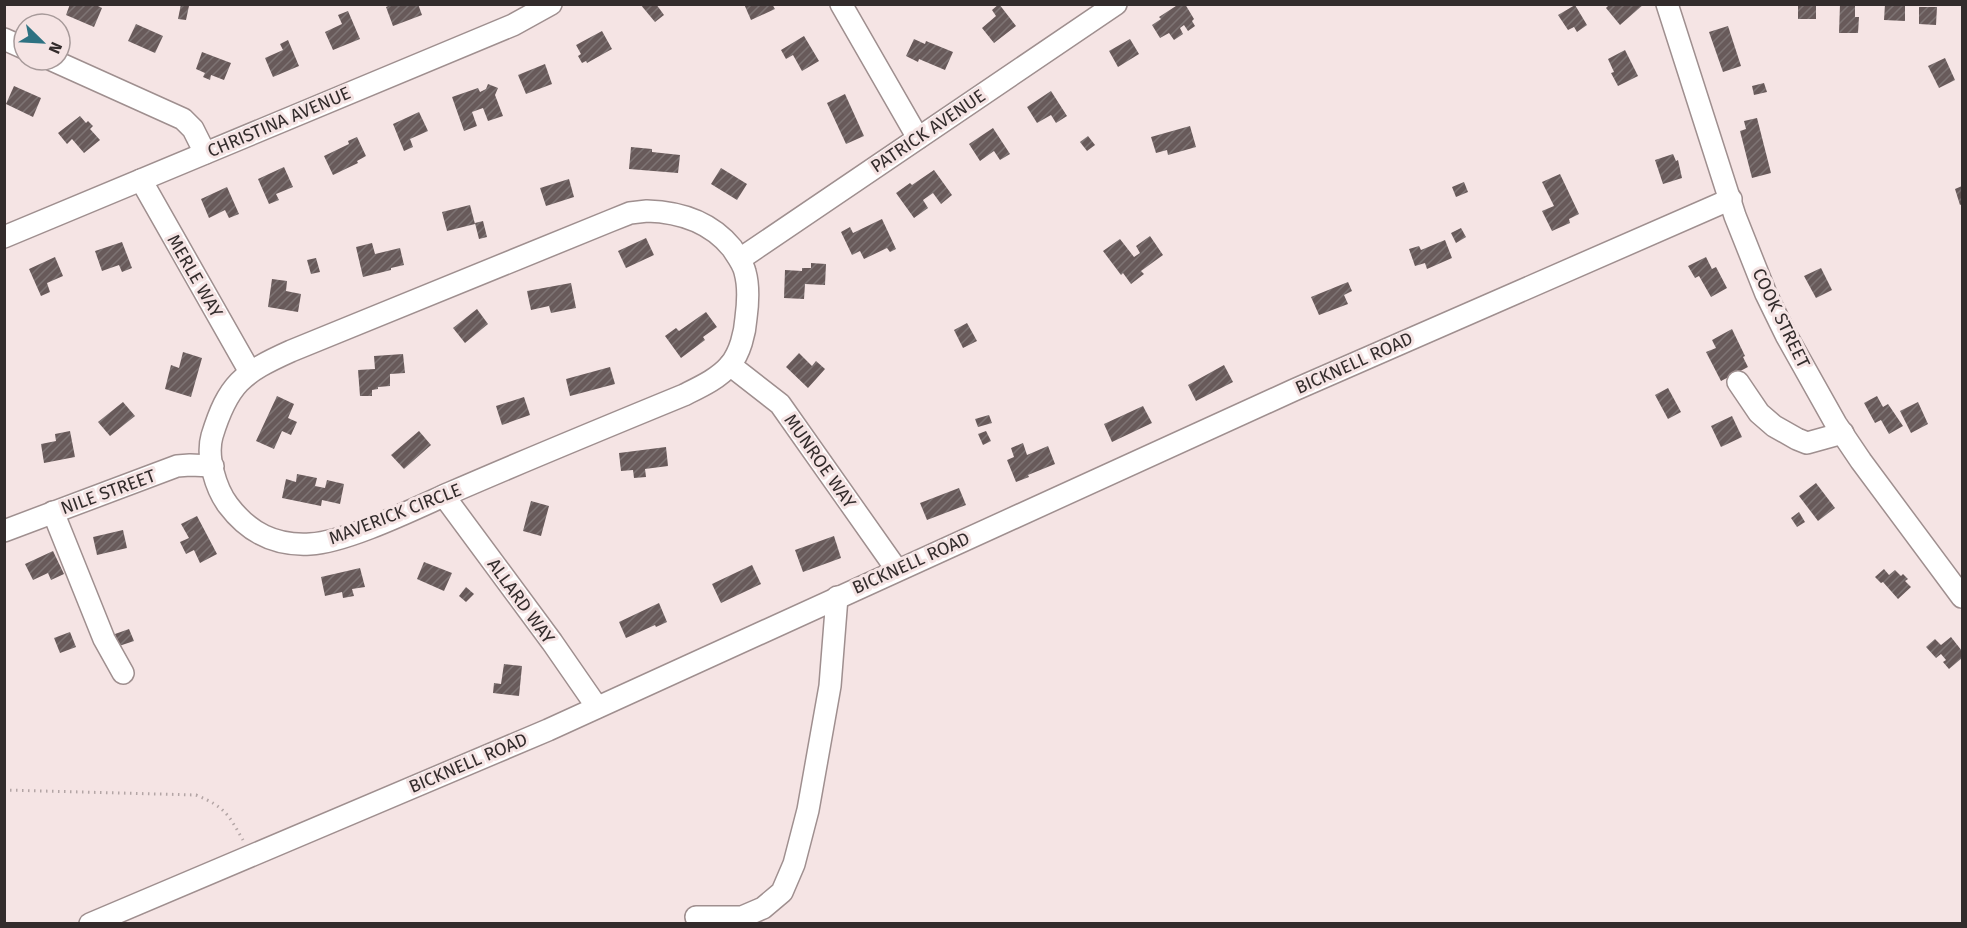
<svg xmlns="http://www.w3.org/2000/svg" width="1967" height="928" font-family="'Fira Sans',sans-serif">
  <style>
    .building { fill: url(#building-hatch) }
    .lines { fill: none; stroke-linecap: round; stroke-linejoin: round }
    .minor-casing { stroke: #9f8f8f; stroke-width: 24 }
    .path { stroke: #b3a5a5; stroke-width: 3; stroke-dasharray: 1.5 4.5; stroke-linecap: butt }
    .minor { stroke: #fff; stroke-width: 21 }
    .labels { text-anchor: middle; dominant-baseline: central; stroke-width: 6; stroke-linejoin: round; paint-order: stroke }
    .street-label { font-size: 18px; fill: #332c2c; stroke: #f5e4e4 }
  </style>
  <defs>
    <pattern id="building-hatch" width="6" height="6" patternUnits="userSpaceOnUse" patternTransform="scale(1.5)"><rect width="6" height="6" fill="#685a5a"/><path d="M-1 1l2-2M0 6l6-6M5 7l2-2" fill="none" stroke="#7e7474"/></pattern>
  </defs>
  <rect width="100%" height="100%" fill="#f5e4e4"/>
  <!-- building -->
  <g class="building">
    <polygon points="70,4 94,4 102,8 94,27 66,15"/>
    <polygon points="181,4 189,6 186,20 178,19"/>
    <polygon points="393,4 418,4 422,15 393,26 386,7"/>
    <polygon points="640,4 656,4 664,15 655,22"/>
    <polygon points="744,4 772,4 775,9 751,20"/>
    <polygon points="999,4 1016,26 994,43 982,28 996,16 992,10"/>
    <polygon points="1179,4 1185,4 1194,19 1192,21 1195,26 1188,31 1184,25 1180,28 1183,34 1174,40 1169,33 1160,38 1152,25 1161,19 1159,17"/>
    <polygon points="1610,4 1644,4 1620,25 1606,8"/>
    <polygon points="1840,4 1855,4 1855,17 1859,17 1858,33 1839,33"/>
    <polygon points="1885,4 1905,4 1905,21 1884,20"/>
    <polygon points="1575,5 1587,25 1577,32 1574,27 1568,30 1558,15"/>
    <rect x="1798" y="5" width="18" height="14"/>
    <polygon points="1919,7 1937,7 1936,25 1919,24"/>
    <polygon points="348,11 360,39 333,50 325,32 342,24 338,15"/>
    <polygon points="136,24 163,36 155,53 128,41"/>
    <polygon points="1728,26 1741,66 1723,72 1709,32"/>
    <polygon points="602,31 612,49 587,63 586,61 582,63 578,56 581,54 576,45"/>
    <polygon points="804,36 819,61 802,71 793,55 786,59 781,50"/>
    <polygon points="914,39 925,44 926,41 953,52 945,70 919,59 918,62 906,56"/>
    <polygon points="1130,39 1139,54 1118,67 1109,51"/>
    <polygon points="288,40 299,66 273,77 265,58 283,50 280,44"/>
    <polygon points="1625,50 1638,76 1618,86 1611,73 1614,72 1608,59"/>
    <polygon points="202,52 231,63 224,80 211,75 210,80 203,77 205,73 196,69"/>
    <polygon points="1945,58 1955,80 1939,88 1928,66"/>
    <polygon points="545,64 552,84 526,94 518,75"/>
    <polygon points="1764,83 1767,92 1754,95 1752,86"/>
    <polygon points="488,84 498,88 495,95 503,116 488,121 483,108 472,112 477,126 464,131 452,97 478,88 480,92 486,89"/>
    <polygon points="14,86 41,98 33,117 6,104"/>
    <polygon points="1051,91 1067,116 1056,123 1051,115 1037,123 1027,107"/>
    <polygon points="845,94 864,136 846,144 827,103"/>
    <polygon points="419,112 428,131 410,139 413,147 404,151 393,124"/>
    <polygon points="80,116 86,123 88,121 93,126 90,129 100,140 84,153 72,139 67,144 58,133"/>
    <polygon points="1757,118 1771,173 1752,178 1740,131 1746,129 1744,121"/>
    <polygon points="1190,126 1196,147 1168,155 1167,150 1156,153 1151,137"/>
    <polygon points="993,128 1010,154 1000,160 994,151 980,161 969,144"/>
    <polygon points="1088,136 1095,145 1087,151 1080,142"/>
    <polygon points="357,137 366,156 357,161 358,163 333,175 324,156 349,144 348,141"/>
    <polygon points="631,147 652,149 652,152 680,155 678,173 629,169"/>
    <polygon points="1673,154 1676,161 1678,160 1682,178 1663,184 1655,160"/>
    <polygon points="284,167 293,187 276,194 279,200 269,204 258,179"/>
    <polygon points="721,168 747,184 737,200 711,184"/>
    <polygon points="934,170 952,195 941,204 933,193 923,200 928,208 914,218 896,193 910,183 912,185"/>
    <polygon points="1560,174 1579,214 1569,219 1570,223 1552,231 1542,211 1554,206 1542,182"/>
    <polygon points="569,179 574,197 546,206 540,188"/>
    <polygon points="1464,182 1468,192 1456,197 1452,187"/>
    <polygon points="1962,186 1962,204 1960,205 1955,189"/>
    <polygon points="227,187 239,214 229,218 225,210 209,218 201,199"/>
    <polygon points="470,205 475,224 447,231 442,212"/>
    <polygon points="882,219 896,249 890,252 887,248 864,259 860,251 852,255 841,232 850,227 853,233"/>
    <polygon points="483,221 487,237 479,239 475,223"/>
    <polygon points="1461,228 1466,237 1456,243 1451,233"/>
    <polygon points="1150,236 1163,255 1141,271 1144,274 1131,284 1123,273 1121,275 1103,251 1120,239 1134,257 1140,253 1136,246"/>
    <polygon points="646,238 654,255 626,268 618,251"/>
    <polygon points="1445,240 1452,258 1427,269 1425,263 1415,266 1409,249 1419,246 1421,250"/>
    <polygon points="122,242 132,268 122,272 119,265 102,271 95,251"/>
    <polygon points="372,243 375,254 400,248 404,265 391,268 391,270 363,277 356,247"/>
    <polygon points="55,257 63,276 47,283 50,292 41,296 29,269"/>
    <polygon points="1706,257 1712,269 1716,267 1727,288 1711,297 1699,276 1695,278 1688,266"/>
    <polygon points="316,258 320,272 311,274 307,260"/>
    <polygon points="811,263 826,264 825,285 805,284 804,299 784,298 785,270 802,271 802,268 811,268"/>
    <polygon points="1821,268 1832,290 1816,298 1804,276"/>
    <polygon points="272,279 287,281 286,291 301,294 298,312 268,307"/>
    <polygon points="1348,282 1352,291 1344,295 1348,304 1319,315 1311,297"/>
    <polygon points="571,283 576,308 551,313 549,306 531,310 527,291"/>
    <polygon points="477,309 488,324 465,343 453,328"/>
    <polygon points="706,312 717,327 703,337 705,340 681,358 665,336 676,328 679,331"/>
    <polygon points="967,323 977,341 963,348 954,330"/>
    <polygon points="1732,329 1745,356 1743,357 1748,367 1721,381 1706,352 1716,348 1712,340"/>
    <polygon points="183,352 202,358 191,397 165,389 171,365 179,368"/>
    <polygon points="799,353 812,366 816,361 825,369 808,388 786,367"/>
    <polygon points="403,354 405,373 390,374 390,386 378,387 378,389 372,390 372,396 360,396 358,370 375,369 374,356"/>
    <polygon points="1224,365 1233,382 1196,401 1188,385"/>
    <polygon points="610,367 615,384 570,396 566,379"/>
    <polygon points="1668,388 1681,412 1668,419 1655,395"/>
    <polygon points="277,396 294,404 288,418 297,422 291,435 282,431 274,449 256,441"/>
    <polygon points="1877,396 1883,407 1888,404 1903,426 1889,434 1881,420 1875,423 1864,403"/>
    <polygon points="524,397 530,415 502,425 496,406"/>
    <polygon points="123,402 135,416 110,436 98,422"/>
    <polygon points="1918,402 1928,424 1911,433 1900,411"/>
    <polygon points="1143,406 1152,423 1112,442 1104,424"/>
    <polygon points="989,415 992,423 978,427 975,419"/>
    <polygon points="1732,416 1742,437 1721,447 1711,426"/>
    <polygon points="70,431 75,457 44,463 41,444 56,441 55,434"/>
    <polygon points="419,431 431,445 404,469 391,455"/>
    <polygon points="986,431 991,441 983,445 978,434"/>
    <polygon points="1023,443 1027,455 1048,446 1055,464 1028,475 1029,477 1016,482 1007,460 1014,457 1011,448"/>
    <polygon points="666,447 668,466 645,469 646,477 634,478 633,470 621,471 619,453"/>
    <polygon points="297,474 317,478 315,486 325,488 327,480 344,484 340,504 322,500 321,506 282,498 286,479 296,482"/>
    <polygon points="1816,483 1835,508 1818,521 1799,496"/>
    <polygon points="959,488 966,505 927,520 920,503"/>
    <polygon points="531,501 549,506 541,536 523,531"/>
    <polygon points="1799,512 1805,522 1797,527 1791,518"/>
    <polygon points="197,516 217,554 200,563 194,550 186,554 180,542 189,538 181,524"/>
    <polygon points="123,530 127,548 97,555 93,537"/>
    <polygon points="834,536 841,558 803,572 795,550"/>
    <polygon points="53,551 64,574 51,580 48,573 33,580 25,564"/>
    <polygon points="424,562 452,573 444,591 417,579"/>
    <polygon points="752,565 761,584 721,603 712,584"/>
    <polygon points="360,568 365,587 352,589 354,596 343,598 342,592 325,596 321,577"/>
    <polygon points="1884,569 1889,575 1895,570 1901,576 1903,574 1908,579 1905,581 1911,587 1898,599 1883,582 1881,583 1875,577"/>
    <polygon points="466,587 474,594 466,602 459,596"/>
    <polygon points="659,603 667,622 656,627 655,625 626,638 619,622"/>
    <polygon points="129,629 134,641 119,646 115,634"/>
    <polygon points="70,632 76,647 60,653 54,638"/>
    <polygon points="1951,637 1962,651 1962,658 1949,669 1943,662 1946,660 1941,654 1936,658 1926,647 1935,639 1941,645"/>
    <polygon points="504,664 522,666 519,696 493,693 494,683 501,684"/>
  </g>
  <g class="lines">
    <defs>
      <g id="minor">
        <polyline points="841,4 918,138"/>
        <polyline points="1667,4 1735,216 1766,294 1786,335 1836,424 1861,461 1962,597"/>
        <polyline points="4,39 24,48"/>
        <polyline points="52,60 183,119 193,129 205,153"/>
        <polyline points="141,180 250,372"/>
        <path d="M647 211C680 212 710 221 732 248 737 256 743 263 745 272 749 286 748 303 746 318 745 333 740 353 730 365 718 379 700 387 684 395 606 427 528 459 450 493 414 509 347 542 310 544 275 546 249 533 228 505 216 489 206 457 212 436 228 384 242 373 291 351L610 221 630 213Z"/>
        <polyline points="4,237 513,25 551,4"/>
        <polyline points="740,259 1116,4"/>
        <polyline points="730,365 780,404 897,570"/>
        <polyline points="1738,382 1759,413 1774,426 1797,439 1807,443 1843,433"/>
        <polyline points="444,496 552,642 597,707"/>
        <polyline points="53,512 104,639 123,673"/>
        <polyline points="4,531 177,466 190,465 213,466"/>
        <polyline points="696,917 742,917 763,908 782,892 794,864 808,810 830,686 837,597"/>
        <polyline points="90,924 548,730 1294,390 1731,199"/>
      </g>
    </defs>
    <!-- minor casing -->
    <use href="#minor" class="minor-casing"/>
    <!-- path -->
    <path class="path" d="M4 790 196 795C225 807 228 814 243 840"/>
    <!-- minor -->
    <use href="#minor" class="minor"/>
  </g>
  <g class="labels">
    <!-- street labels -->
    <g class="street-label">
      <text transform="translate(279 122) rotate(-23)">CHRISTINA AVENUE</text>
      <text transform="translate(928 131) rotate(-34)">PATRICK AVENUE</text>
      <text transform="translate(195 276) rotate(60)">MERLE WAY</text>
      <text transform="translate(1781 318) rotate(64)">COOK STREET</text>
      <text transform="translate(1354 363) rotate(-24)">BICKNELL ROAD</text>
      <text transform="translate(820 461) rotate(55)">MUNROE WAY</text>
      <text transform="translate(108 492) rotate(-20)">NILE STREET</text>
      <text transform="translate(395 514) rotate(-21)">MAVERICK CIRCLE</text>
      <text transform="translate(911 563) rotate(-24)">BICKNELL ROAD</text>
      <text transform="translate(521 601) rotate(54)">ALLARD WAY</text>
      <text transform="translate(468 763) rotate(-23)">BICKNELL ROAD</text>
    </g>
  </g>
  <!-- border -->
  <rect width="1967" height="928" fill="none" stroke="#332c2c" stroke-width="12"/>
  <!-- north arrow -->
  <g transform="translate(42 42) rotate(114)"><circle r="28" fill="#f5e4e4" stroke="#a79a9a" stroke-width="1.5"/>
  <path d="M0-4.5L10 22L0 15L-10 22Z" fill="#2e7282"/>
  <text y="-9" font-size="16" font-weight="bold" text-anchor="middle" fill="#332c2c">N</text>
  </g>
</svg>
